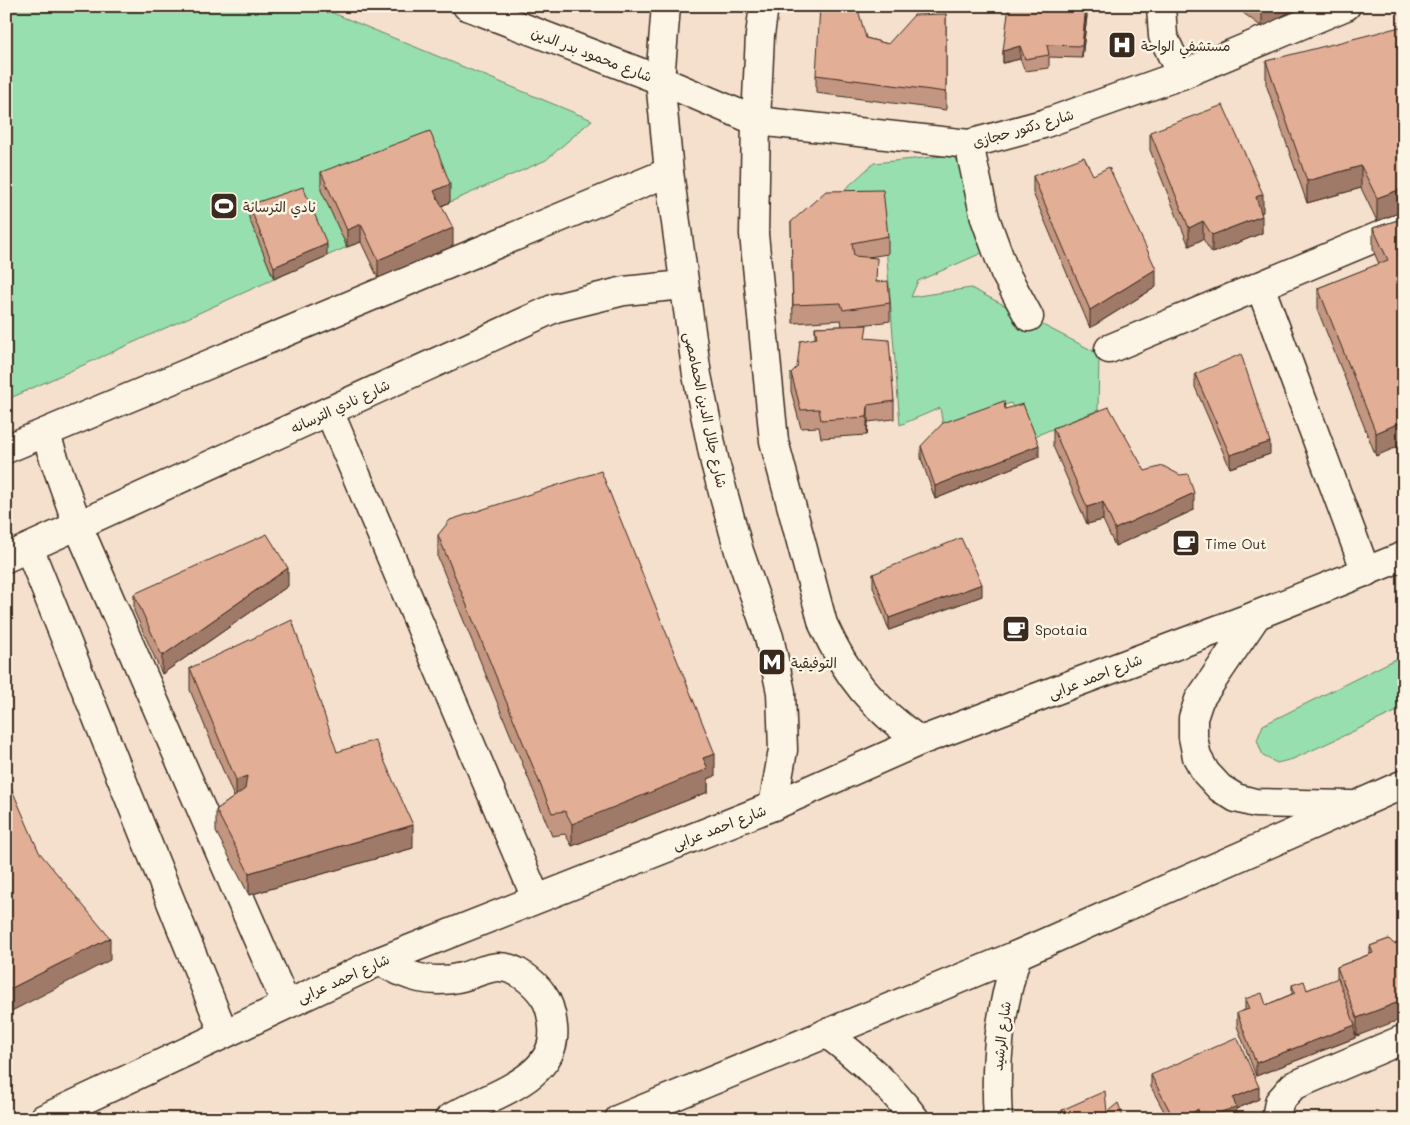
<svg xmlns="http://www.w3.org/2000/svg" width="1410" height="1125" font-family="Mali,'Playpen Sans Arabic',sans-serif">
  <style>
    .green { fill: #97dfae; stroke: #698466 }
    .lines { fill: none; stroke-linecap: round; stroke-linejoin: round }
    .minor-casing { stroke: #3b2a1e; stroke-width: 31 }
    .major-casing { stroke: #3b2a1e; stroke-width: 31 }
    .minor { stroke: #fcf5e5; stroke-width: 28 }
    .major { stroke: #fcf5e5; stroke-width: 28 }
    .wall { fill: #c39681; stroke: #3b2a1e }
    .shaded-wall { fill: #9f7a69; stroke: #3b2a1e }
    .building { fill: #e3ae96; stroke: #3b2a1e }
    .labels { text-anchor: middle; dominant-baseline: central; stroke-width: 5; stroke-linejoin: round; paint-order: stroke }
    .poi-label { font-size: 14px; fill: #3b2a1e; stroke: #fcf5e5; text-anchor: start }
    .street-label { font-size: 14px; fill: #3b2a1e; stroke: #fcf5e5 }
  </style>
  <rect width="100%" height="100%" fill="#f4e0cd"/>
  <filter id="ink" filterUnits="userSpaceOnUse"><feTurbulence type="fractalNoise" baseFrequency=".02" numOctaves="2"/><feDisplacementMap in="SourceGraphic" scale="10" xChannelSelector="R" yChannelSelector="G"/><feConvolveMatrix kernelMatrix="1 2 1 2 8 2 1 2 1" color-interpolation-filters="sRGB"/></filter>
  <g filter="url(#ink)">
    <!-- green -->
    <g class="green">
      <polygon points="6,6 316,6 592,120 546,160 274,279 6,400"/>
      <polygon points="963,154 982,253 918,281 911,297 971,288 1099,354 1098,410 1028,439 1011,403 943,426 940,408 900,425 883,208 832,201 874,163"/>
      <polygon points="1404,655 1404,708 1293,759 1277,763 1263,756 1257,740 1263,725"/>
    </g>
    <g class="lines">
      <defs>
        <g id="minor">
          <polyline points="467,6 660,80 756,121 969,144 1043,124 1181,75 1346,6"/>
          <polyline points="1161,6 1163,36 1181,75"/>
          <polyline points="969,144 985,218 1005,273 1029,317"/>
          <polyline points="1260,286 1366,572"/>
          <polyline points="1109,349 1401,227"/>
          <polyline points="329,411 536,898"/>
          <polyline points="45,433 78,526 286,1004"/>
          <polyline points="6,449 669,172"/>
          <polyline points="29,548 224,1034"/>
          <polyline points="6,558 555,308 624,291 683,285"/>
          <path d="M826 1033C860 1059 890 1085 915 1119"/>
          <path d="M998 1119C994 1059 1000 1011 1017 955"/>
          <polyline points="1276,1119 1279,1102 1293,1086 1404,1039"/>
        </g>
        <g id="major">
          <polyline points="666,6 660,80 669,172 697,375 715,463 739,551 769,637 781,692 783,750 773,806"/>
          <path d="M764 6 760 35 756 121 754 234 774 441 823 624C847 677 873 708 920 741"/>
          <polyline points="1257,615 1199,700 1193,718 1193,737 1197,757 1206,773 1220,788 1236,798 1255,803 1350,805"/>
          <path d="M380 961C407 977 431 985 462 977 474 974 487 967 499 967 516 967 534 982 543 995 550 1004 552 1016 553 1027 559 1081 484 1096 449 1119"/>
          <polyline points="43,1119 380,961 773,806 920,741 1257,615 1404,556"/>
          <polyline points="619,1119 1017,955 1404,784"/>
        </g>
      </defs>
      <!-- minor casing -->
      <use href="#minor" class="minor-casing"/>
      <!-- major casing -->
      <use href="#major" class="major-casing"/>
      <!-- minor -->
      <use href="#minor" class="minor"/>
      <!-- major -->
      <use href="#major" class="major"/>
    </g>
    <!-- wall -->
    <g class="wall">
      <polygon points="574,6 583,6 581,9"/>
      <polygon points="918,6 949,6 949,11"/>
      <polygon points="1234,6 1301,6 1262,27"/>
      <polygon points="946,14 946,110 816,93 816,75 866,38 888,44"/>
      <polygon points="1087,16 1082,58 1049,57 1049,68 1025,71 1020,59 1003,63 1003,51"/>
      <polygon points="1404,38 1404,211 1377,221 1361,188 1307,203 1266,84 1266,61"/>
      <polygon points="1150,132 1263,212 1261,213 1262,233 1212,253 1203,239 1189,246 1150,150"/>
      <polygon points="321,172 450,202 442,206 453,246 378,278 361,242 347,247 321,190"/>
      <polygon points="1033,176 1156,287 1090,328 1033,193"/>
      <polygon points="249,205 327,256 274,279 249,218"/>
      <polygon points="1404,218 1376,456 1318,311 1318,288 1379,264 1373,250 1373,228"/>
      <polygon points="791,222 888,236 888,254 868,257 877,282 890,303 890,321 855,326 867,338 894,401 894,419 868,422 867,435 821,438 819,427 801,428 791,391 791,373 797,367 815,339 815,327 842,326 841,320 793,323"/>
      <polygon points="1195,374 1270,454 1230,468 1195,387"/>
      <polygon points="1005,409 1039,457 935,499 921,458 921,446"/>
      <polygon points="1053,428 1145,471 1194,510 1115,546 1103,520 1087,524 1053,446"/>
      <polygon points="438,535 715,776 708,779 708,792 572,846 565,834 552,836 438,558"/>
      <polygon points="873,574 982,596 889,630 873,587"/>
      <polygon points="288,586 162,674 134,611 134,594"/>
      <polygon points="190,668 337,752 413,848 249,895 216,832 216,810 234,797 190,690"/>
      <polygon points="1389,939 1357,1036 1355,1032 1355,1038 1256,1076 1237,1026 1237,1013 1245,1010 1245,999 1266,1005 1292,994 1292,985 1307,990 1337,979 1337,967 1370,954 1370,946"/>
      <polygon points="1151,1075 1259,1099 1236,1109 1236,1119 1168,1119 1151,1087"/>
      <polygon points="1062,1110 1107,1112 1124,1119 1062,1119"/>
    </g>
    <!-- shaded-wall -->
    <g class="shaded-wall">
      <polygon points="1087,6 1087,16 1082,58 1082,46"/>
      <polygon points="1267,6 1301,6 1262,27 1262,9"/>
      <polygon points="1020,46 1020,59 1003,63 1003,51"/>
      <polygon points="1361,166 1361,188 1307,203 1307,181"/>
      <polygon points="450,184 450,202 434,209 434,191"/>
      <polygon points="1404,188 1404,211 1377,221 1377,198"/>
      <polygon points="1263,194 1263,212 1256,215 1256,197"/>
      <polygon points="1262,216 1262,233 1212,253 1212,235"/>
      <polygon points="1203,221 1203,239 1189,246 1189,228"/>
      <polygon points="361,224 361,242 347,247 347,230"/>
      <polygon points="453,228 453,246 378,278 378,260"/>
      <polygon points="327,244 327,256 274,279 274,267"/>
      <polygon points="1156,269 1156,287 1090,328 1090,310"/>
      <polygon points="868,405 868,422 867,435 867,417"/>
      <polygon points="1404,421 1404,444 1376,456 1376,433"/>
      <polygon points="1270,442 1270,454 1230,468 1230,455"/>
      <polygon points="1039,445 1039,457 935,499 935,486"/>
      <polygon points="1194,493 1194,510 1115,546 1115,529"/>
      <polygon points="1103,502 1103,520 1087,524 1087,507"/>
      <polygon points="288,568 288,586 162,674 162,656"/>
      <polygon points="982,584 982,596 889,630 889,618"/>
      <polygon points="715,754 715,776 708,779 708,792 572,846 572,824 703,758"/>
      <polygon points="247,776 247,799 236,802 236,780"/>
      <polygon points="413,825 413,848 249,895 249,873"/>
      <polygon points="110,938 110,960 6,1014 6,991"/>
      <polygon points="1404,1000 1404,1018 1357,1036 1357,1018"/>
      <polygon points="1355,1025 1355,1038 1256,1076 1256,1063"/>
      <polygon points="1259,1087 1259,1099 1236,1109 1236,1119 1200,1119 1233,1098"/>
      <polygon points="1198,1109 1198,1119 1183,1119"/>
    </g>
    <!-- building -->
    <g class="building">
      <polygon points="820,6 857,6 866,38 888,44 914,15 946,14 946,92 816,75"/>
      <polygon points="1009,6 1086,6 1082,46 1047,45 1049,55 1025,59 1020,46 1003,51"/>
      <polygon points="1258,6 1267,6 1262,9"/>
      <polygon points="1400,27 1404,38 1404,188 1377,198 1361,166 1307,181 1266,61"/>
      <polygon points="1223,105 1263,194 1256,197 1262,216 1212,235 1203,221 1189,228 1150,132"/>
      <polygon points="430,131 450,184 434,191 453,228 378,260 361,224 347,230 321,172"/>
      <polygon points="1084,157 1093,175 1109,167 1156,269 1090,310 1033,176"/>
      <polygon points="303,187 327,244 274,267 249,205"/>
      <polygon points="883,190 888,236 852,243 854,256 877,258 876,282 888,281 890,303 843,310 841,303 793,305 791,222 826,191"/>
      <polygon points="1404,218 1404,421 1376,433 1318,288 1388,260 1373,228"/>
      <polygon points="867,325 865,338 889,340 894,401 868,405 867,417 821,420 819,409 801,410 791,373 797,367 800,341 817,338 815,327"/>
      <polygon points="1241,354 1270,442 1230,455 1195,374"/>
      <polygon points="1004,401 1005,409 1023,404 1039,445 935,486 921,446 943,423"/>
      <polygon points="1109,407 1145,471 1163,466 1180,475 1188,474 1194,493 1115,529 1103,502 1087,507 1053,428"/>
      <polygon points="601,471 715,754 703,758 708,769 572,824 565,811 552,813 438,535 450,520"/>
      <polygon points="267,534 288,568 162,656 134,594"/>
      <polygon points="961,538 982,584 889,618 873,574"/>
      <polygon points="292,620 337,752 375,740 413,825 249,873 216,810 245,789 247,776 236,780 190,668"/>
      <polygon points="6,776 39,852 110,938 6,991"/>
      <polygon points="1389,939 1394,944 1404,941 1404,1000 1357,1018 1337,967 1373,953 1370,946"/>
      <polygon points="1338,978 1355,1025 1256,1063 1237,1013 1249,1009 1245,999 1262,993 1266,1005 1295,993 1292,985 1304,981 1307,990"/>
      <polygon points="1237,1037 1259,1087 1233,1098 1236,1107 1200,1119 1198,1109 1183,1119 1174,1119 1151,1075"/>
      <polygon points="1105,1091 1107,1112 1118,1103 1124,1119 1066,1119 1062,1110"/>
    </g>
  </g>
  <!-- icons -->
  <defs>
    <symbol id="hospital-square" viewBox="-11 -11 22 22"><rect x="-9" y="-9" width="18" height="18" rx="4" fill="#3b2a1e" stroke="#fcf5e5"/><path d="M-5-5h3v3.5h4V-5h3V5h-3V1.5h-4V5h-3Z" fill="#fff"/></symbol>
    <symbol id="stadium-square" viewBox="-11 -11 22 22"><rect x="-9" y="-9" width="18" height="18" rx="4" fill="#3b2a1e" stroke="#fcf5e5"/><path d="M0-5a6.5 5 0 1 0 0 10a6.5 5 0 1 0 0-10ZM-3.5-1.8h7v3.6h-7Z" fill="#fff"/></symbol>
    <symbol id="cafe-square" viewBox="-11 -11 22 22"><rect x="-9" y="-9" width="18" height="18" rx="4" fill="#3b2a1e" stroke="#fcf5e5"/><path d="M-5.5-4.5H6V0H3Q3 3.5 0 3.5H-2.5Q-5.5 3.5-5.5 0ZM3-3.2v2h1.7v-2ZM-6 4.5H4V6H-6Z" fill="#fff"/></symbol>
    <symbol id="metro-square" viewBox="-11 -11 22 22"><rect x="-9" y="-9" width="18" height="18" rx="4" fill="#3b2a1e" stroke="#fcf5e5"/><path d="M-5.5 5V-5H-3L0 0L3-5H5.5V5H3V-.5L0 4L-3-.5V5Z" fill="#fff"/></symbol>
  </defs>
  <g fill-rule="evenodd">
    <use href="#hospital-square" x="1106" y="29" width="32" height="32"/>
    <use href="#stadium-square" x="208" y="190" width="32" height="32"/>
    <use href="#cafe-square" x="1170" y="527" width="32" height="32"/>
    <use href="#cafe-square" x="1000" y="613" width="32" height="32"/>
    <use href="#metro-square" x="756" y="646" width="32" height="32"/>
  </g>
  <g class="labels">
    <!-- poi labels -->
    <g class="poi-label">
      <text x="1141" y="45">مستشفي الواحة</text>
      <text x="243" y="206">نادي الترسانة</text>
      <text x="1205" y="543">Time Out</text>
      <text x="1035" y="629">Spotaia</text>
      <text x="791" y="662">التوفيقية</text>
    </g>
    <!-- street labels -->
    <g class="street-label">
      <text transform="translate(592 54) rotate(21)">شارع محمود بدر الدين</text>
      <text transform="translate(1023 128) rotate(-16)">شارع دكتور حجازى</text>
      <text transform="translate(340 406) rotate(-25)">شارع نادي الترسانه</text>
      <text transform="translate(706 410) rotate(78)">شارع جلال الدين الحمامصى</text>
      <text transform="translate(1095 676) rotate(-21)">شارع احمد عرابى</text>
      <text transform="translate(719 827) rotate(-21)">شارع احمد عرابى</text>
      <text transform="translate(343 978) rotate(-24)">شارع احمد عرابى</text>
      <text transform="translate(1001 1036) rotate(-83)">شارع الرشيد</text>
    </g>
  </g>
  <!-- margin -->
  <rect width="1410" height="1125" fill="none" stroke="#fcf5e5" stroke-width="25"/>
  <rect x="12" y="12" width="1385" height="1100" fill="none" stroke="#3b2a1e" stroke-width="2" filter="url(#ink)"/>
</svg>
